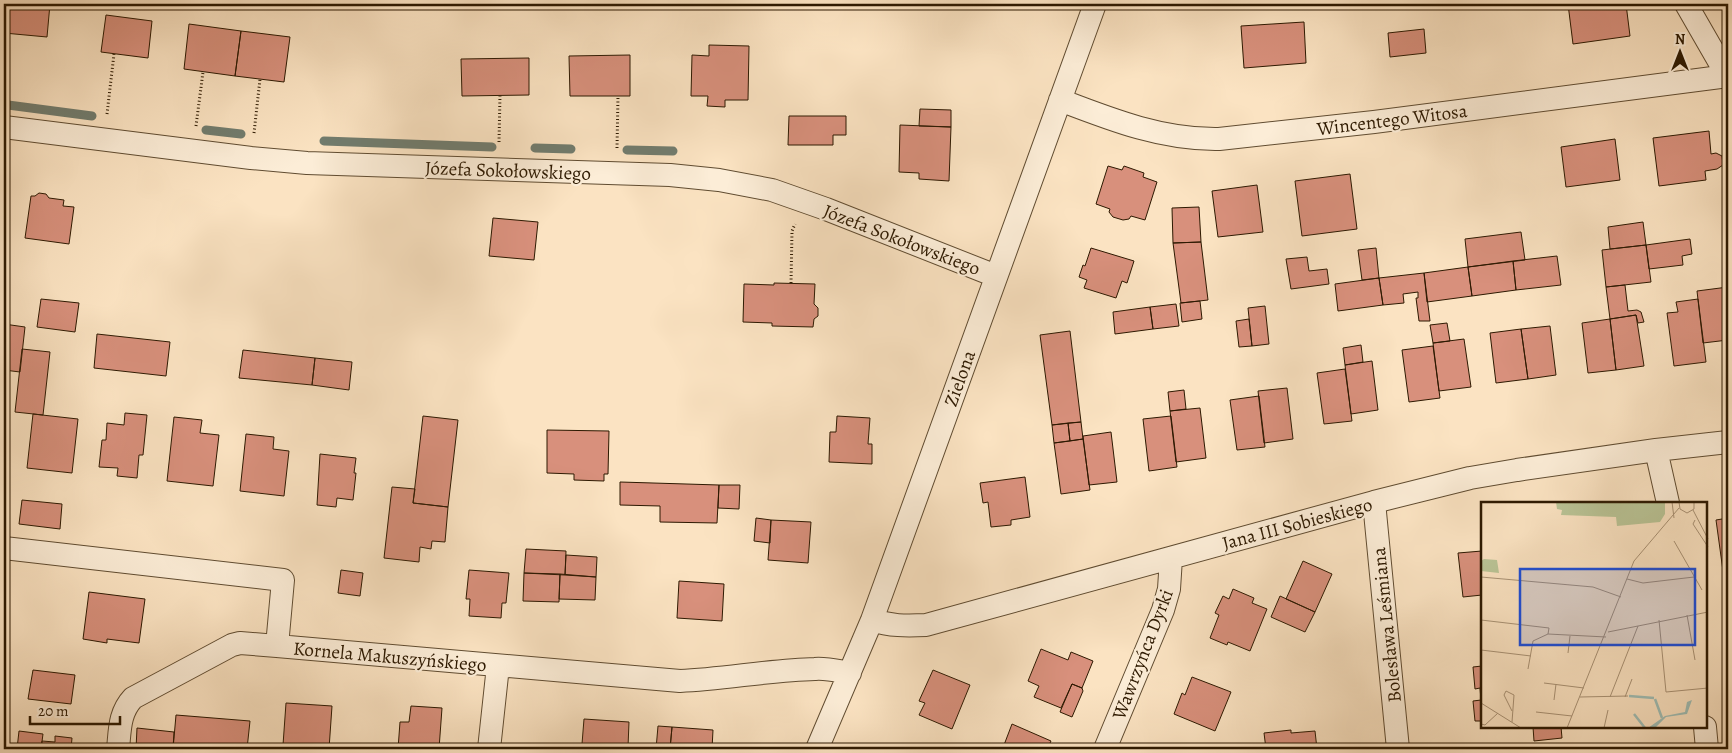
<svg xmlns="http://www.w3.org/2000/svg" width="1732" height="753" font-family="Alegreya,serif">
	<style>
		.lines { fill: none; stroke-linecap: round; stroke-linejoin: round }
		.stream { stroke: #717c6e; stroke-width: 9 }
		.building { fill: #d8907c; stroke: #2d1901 }
		.minor-casing { stroke: #604c31; stroke-width: 24 }
		.path { stroke: #2d1901; stroke-width: 3; stroke-dasharray: 1 2.5; stroke-linecap: butt }
		.minor { stroke: #fcedd7; stroke-width: 22 }
		.labels { text-anchor: middle; stroke-width: 4.5; stroke-linejoin: round; paint-order: stroke }
		.street-label { font-size: 19px; fill: #2d1901; stroke: #fcedd7 }
		.inset-river { fill: none; stroke: #9fbeb6; stroke-width: 2.5 }
		.inset-road { fill: none; stroke: #a99275; stroke-width: 1 }
		.view { fill: #1d4ed8; fill-opacity: 0.15; stroke: #1d4ed8; stroke-width: 2.5 }
		.inset-edge { fill: none; stroke: #2d1901; stroke-width: 2.5 }
	</style>
	<rect width="100%" height="100%" fill="#fbe3c2"/>
	<filter id="stains"><feTurbulence type="fractalNoise" baseFrequency=".004" numOctaves="4"/><feColorMatrix values="0 0 0 0 .2 0 0 0 0 .09 0 0 0 0 .02 0 0 0 .5 -.17"/></filter>
	<radialGradient id="worn" r=".72"><stop offset=".6" stop-color="#630" stop-opacity="0"/><stop offset="1" stop-color="#630" stop-opacity=".3"/></radialGradient>
	<g class="lines">
		<!-- stream -->
		<path class="stream" d="M8,105l84,11
			M206,130l35,4
			M324,141l168,6
			M535,148l36,1
			M627,150l46,1"/>
	</g>
	<!-- building -->
	<path class="building" d="M4,4h46l-3,33 -43,-4z
		M1568,4h58l4,32 -57,8z
		M106,15l46,6 -4,37 -47,-6z
		M1304,22l2,41 -62,5 -3,-42z
		M189,24l52,7 -6,45 -51,-7z
		M1424,29l2,24 -36,4 -2,-24z
		M241,31l49,6 -6,45 -49,-6z
		M709,45l40,1 -1,54h-23v7l-18,-1 1,-10h-17l1,-41 17,1z
		M630,55v41h-60l-1,-40z
		M529,58v37l-67,1 -1,-37z
		M920,109l31,1v17l-32,-1z
		M789,116h57v19h-13v10h-45z
		M900,125l51,2 -2,54 -30,-2v-6l-20,-1z
		M1709,131l2,23 5,-1 6,3 1,9 -6,4 -12,2 1,9 -47,6 -6,-48z
		M1615,139l5,41 -54,7 -5,-40z
		M1108,166l14,4 2,-4 20,7 -1,4 14,5 -12,38 -14,-4 -2,3 -6,1 -10,-3 -4,-5 1,-3 -14,-5z
		M1350,174l7,55 -55,7 -7,-55z
		M1257,185l6,47 -45,5 -6,-46z
		M39,193l7,1 3,4 15,2 -1,6 11,1 -5,37 -44,-6 6,-42h4z
		M1199,207l2,35 -28,1 -1,-35z
		M493,218l45,4 -4,38 -45,-4z
		M1643,222l3,23 -36,4 -2,-22z
		M1521,232l4,28 -57,7 -3,-28z
		M1690,239l2,15 -10,2 1,9 -34,4 -3,-24z
		M1201,242l7,58 -27,3 -8,-60z
		M1646,245l5,37 -45,5 -4,-37z
		M1091,248l43,13 -7,22 -5,-2 -6,17 -32,-10 3,-8 -8,-3 4,-12 2,1z
		M1376,248l3,30 -17,2 -4,-30z
		M1557,256l4,29 -45,5 -3,-29z
		M1307,257l2,14 18,-2 2,15 -38,5 -5,-30z
		M1513,261l3,29 -44,6 -4,-29z
		M1468,267l4,29 -45,6 -3,-29z
		M1424,273l6,48h-11l-3,-23h2v-6l-15,2 1,9 -21,2 -4,-27z
		M1379,278l4,27 -45,6 -3,-27z
		M774,283l41,1 -1,20 4,4v8l-4,3 -1,8 -41,-1v-3l-29,-1 1,-38 30,1z
		M1625,285l3,26 9,-1 4,2 3,10 -6,1 -2,-8 -26,4 -4,-32z
		M1728,287v53l-25,3 -6,-52z
		M41,299l38,4 -4,29 -38,-5z
		M1698,299l8,63 -32,4 -7,-53 11,-1 -2,-10z
		M1200,301l2,18 -20,3 -2,-19z
		M1176,304l3,22 -26,3 -3,-22z
		M1265,306l4,38 -17,2 -4,-38z
		M1150,307l3,22 -38,5 -2,-22z
		M1636,315l8,51 -28,4 -6,-51z
		M1249,319l3,27 -13,1 -3,-26z
		M1610,319l6,51 -28,3 -6,-50z
		M1447,323l3,18 -17,2 -3,-18z
		M4,324l21,3 -5,45 -16,-2z
		M1550,326l6,49 -28,4 -7,-50z
		M1521,329l7,50 -32,4 -6,-50z
		M1070,331l11,91 -29,3 -12,-90z
		M97,334l73,8 -4,34 -72,-8z
		M1464,339l7,48 -32,4 -6,-48z
		M1361,345l2,17 -18,3 -2,-17z
		M1433,346l7,52 -31,4 -7,-52z
		M22,349l28,3 -7,63 -28,-3z
		M243,350l72,8 -3,27 -73,-7z
		M315,358l37,4 -3,28 -37,-5z
		M1372,361l6,49 -27,4 -6,-49z
		M1345,369l7,52 -28,3 -7,-51z
		M1287,388l6,51 -29,4 -6,-52z
		M1184,390l2,19 -16,2 -2,-19z
		M1259,396l6,51 -28,3 -7,-50z
		M1200,408l6,50 -30,4 -6,-51z
		M125,413l22,2 -4,40h-4l-2,23 -20,-2 1,-8 -19,-1 3,-27h4l1,-17 17,2z
		M33,414l45,5 -6,54 -45,-5z
		M423,416l35,4 -10,87 -35,-4z
		M837,416l33,2 -2,26h4v20l-43,-2 1,-30h6z
		M1171,416l6,51 -28,4 -6,-52z
		M174,417l28,3 -2,13 19,2 -6,51 -46,-5z
		M1081,422l2,17 -13,2 -2,-18z
		M1068,423l2,18 -16,2 -2,-18z
		M547,430l62,1 -1,43h-4v7l-30,-1v-6l-27,-1z
		M1111,432l6,50 -28,3 -6,-49z
		M246,434l28,3 -1,12 16,2 -5,45 -44,-5z
		M1083,439l7,51 -29,4 -7,-51z
		M320,454l36,4 -2,15h2l-3,27 -16,-2 -1,9 -19,-2z
		M1025,477l5,40 -19,3v5l-20,2 -3,-25 -5,1 -3,-20z
		M620,482l99,3 -2,38 -57,-1v-16l-40,-1z
		M719,485h21l-1,24 -21,-1z
		M392,487l23,2 -2,14 35,4 -3,35 -13,-1 -1,8 -11,-2 -1,15 -35,-4z
		M22,500l40,4 -2,25 -41,-5z
		M756,518l15,2 -1,23 -16,-2z
		M1728,518v53h-5l-7,-51z
		M771,520l40,2 -3,41 -40,-3z
		M526,549l40,2 -1,24 -41,-2z
		M1482,551v44l-19,2 -5,-44z
		M566,555l31,2 -1,20 -31,-2z
		M1303,561l29,13 -17,38 -29,-13z
		M341,570l22,3 -3,23 -22,-3z
		M469,570l40,3 -3,30h-4l-1,15 -32,-2 1,-17h-4z
		M524,573l36,1 -1,28 -36,-1z
		M560,574l36,3 -1,23 -36,-1z
		M679,581l45,3 -2,37 -45,-3z
		M1233,589l21,9 -2,5 15,6 -17,42 -22,-9 -1,3 -17,-7 9,-23 -4,-2 8,-17 6,3z
		M89,592l56,7 -6,44 -32,-4v4l-24,-4z
		M1280,596l35,16 -10,20 -34,-15z
		M1041,649l27,11 3,-8 22,9 -11,27 -10,-4 -11,24 -27,-11 5,-11 -11,-5z
		M4,663l5,1 -4,28h-1z
		M1482,666v55h-7l-2,-20 8,-1 -1,-12 -5,1 -2,-22z
		M33,670l42,5 -4,29 -43,-5z
		M933,670l37,15 -18,44 -33,-14 6,-12 -6,-2z
		M1192,677l39,15 -16,39 -41,-17 8,-21 3,2z
		M1072,684l10,4 1,3 -11,26 -12,-5z
		M286,703l46,3 -3,43h-26v-3l-20,-1z
		M411,706l31,2 -3,41h-41l2,-27h9z
		M176,715l74,6 -3,28h-74z
		M584,719l45,3 -1,25 -46,-3z
		M1012,724l39,17 -4,8h-40l1,-2 -4,-2z
		M658,726l14,1 -2,22h-14z
		M672,727l41,3 -1,19h-42z
		M1533,727h28l1,11 -28,3z
		M137,728l37,4 -1,17h-37z
		M1291,730v3l24,-2 2,18h-51l-2,-16z
		M19,731l24,3 -2,15h-24z
		M55,736l17,2 -1,11h-30l1,-8 13,1z"/>
	<g class="lines">
		<!-- minor casing -->
		<g class="minor-casing">
			<path id="minor" d="M1686,4l42,73
				M1060,100c52,20 103,40 159,39l155,-17 354,-46
				M4,127l247,31 56,5 363,12 49,5 53,10 54,19 170,67
				M1656,450l12,53
				M1374,502l24,247
				M4,548l279,32 -6,66 403,35c45,-2 90,-11 135,-12 11,-1 23,2 35,4
				M872,620c18,6 34,6 54,5l448,-123 96,-24 47,-8 139,-20 72,-8
				M1705,727l2,22
				M118,749c2,-19 1,-36 15,-51l99,-53 8,-2 37,3
				M489,749l9,-83
				M817,749l55,-129 223,-616
				M1105,749l58,-139 6,-21 2,-31"/>
		</g>
		<!-- path -->
		<path class="path" d="M4,62l1,-8
			M107,114l7,-60
			M196,126l7,-54
			M254,133l6,-54
			M499,142l1,-47
			M617,148l1,-52
			M791,283l1,-52 3,-7"/>
		<!-- minor -->
		<use href="#minor" class="minor"/>
	</g>
	<g class="labels">
		<!-- street labels -->
		<g class="street-label">
			<text transform="translate(1392 119) rotate(-7)" y="7">Wincentego Witosa</text>
			<text transform="translate(508 170) rotate(2)" y="7">Józefa Sokołowskiego</text>
			<text transform="translate(902 239) rotate(21)" y="7">Józefa Sokołowskiego</text>
			<text transform="translate(959 378) rotate(-70)" y="7">Zielona</text>
			<text transform="translate(1297 523) rotate(-15)" y="7">Jana III Sobieskiego</text>
			<text transform="translate(1386 625) rotate(-96)" y="7">Bolesława Leśmiana</text>
			<text transform="translate(1142 654) rotate(-69)" y="7">Wawrzyńca Dyrki</text>
			<text transform="translate(390 656) rotate(5)" y="7">Kornela Makuszyńskiego</text>
		</g>
	</g>
	<!-- overview -->
	<g transform="translate(1481 502)">
		<rect width="226" height="226" fill="#fbe3c2"/>
		<path d="M75,0h109v12l-5,8 -43,4 -1,-9 -55,-2 1,-5 -5,-1zM3,57l13,1 2,13 -18,-2v-10z" fill="#bac597"/>
		<path d="M211,198l-5,14 -21,3 -11,11h-7l17,-12 20,-4 2,-10z" fill="#9fbeb6"/>
		<path class="inset-river" d="M148,194l25,2M174,197l7,19M153,212l11,14"/>
		<path class="inset-road" d="M191,0l2,16M198,0l1,7 7,4 7,-4v-7M212,8l15,29M214,18l-2,4 15,23M193,39l28,49M0,75l112,10 28,10M146,77l16,4 51,-6M206,113l8,45M0,118l68,8 -1,6 58,3M178,118l7,72 42,-4M127,130l100,-20M0,148l50,6M87,151l2,-17M47,167l5,-28 15,-7M63,181l40,5M99,195l48,-1M129,195l28,-71M144,195l7,-18M73,198l2,-16M0,201l40,25M55,210l36,4M31,220l2,-27 -8,-4 -2,4 8,16M0,222l4,1 13,-12M86,226l67,-167 45,-53M123,226l4,-18"/>
		<path class="view" d="M39,67h175v76h-175z"/>
		<rect width="226" height="226" class="inset-edge"/>
	</g>
	<!-- margin -->
	<rect width="1732" height="753" fill="none" stroke="#fbe3c2" stroke-width="20"/>
	<rect x="5" y="5" width="1722" height="743" fill="none" stroke="#2d1901" stroke-width="2.5"/>
	<rect x="10" y="10" width="1712" height="733" fill="none" stroke="#2d1901"/>
	<!-- north arrow -->
	<g transform="translate(1680 52)" stroke="#fcedd7" stroke-width="4" paint-order="stroke">
	<path d="M0-4L9 19L0 12L-9 19Z" fill="#2d1901"/>
	<text y="-8" font-size="14" font-weight="bold" text-anchor="middle" fill="#2d1901">N</text>
	</g>
	<!-- scale -->
	<path d="M30 716v8h90v-8" fill="none" stroke="#2d1901" stroke-width="2.5"/>
	<text x="38" y="716" font-size="15" fill="#2d1901" stroke="#fcedd7" stroke-width="4" paint-order="stroke">20 m</text>
	<rect width="100%" height="100%" filter="url(#stains)"/>
	<rect width="100%" height="100%" fill="url(#worn)"/>
</svg>
